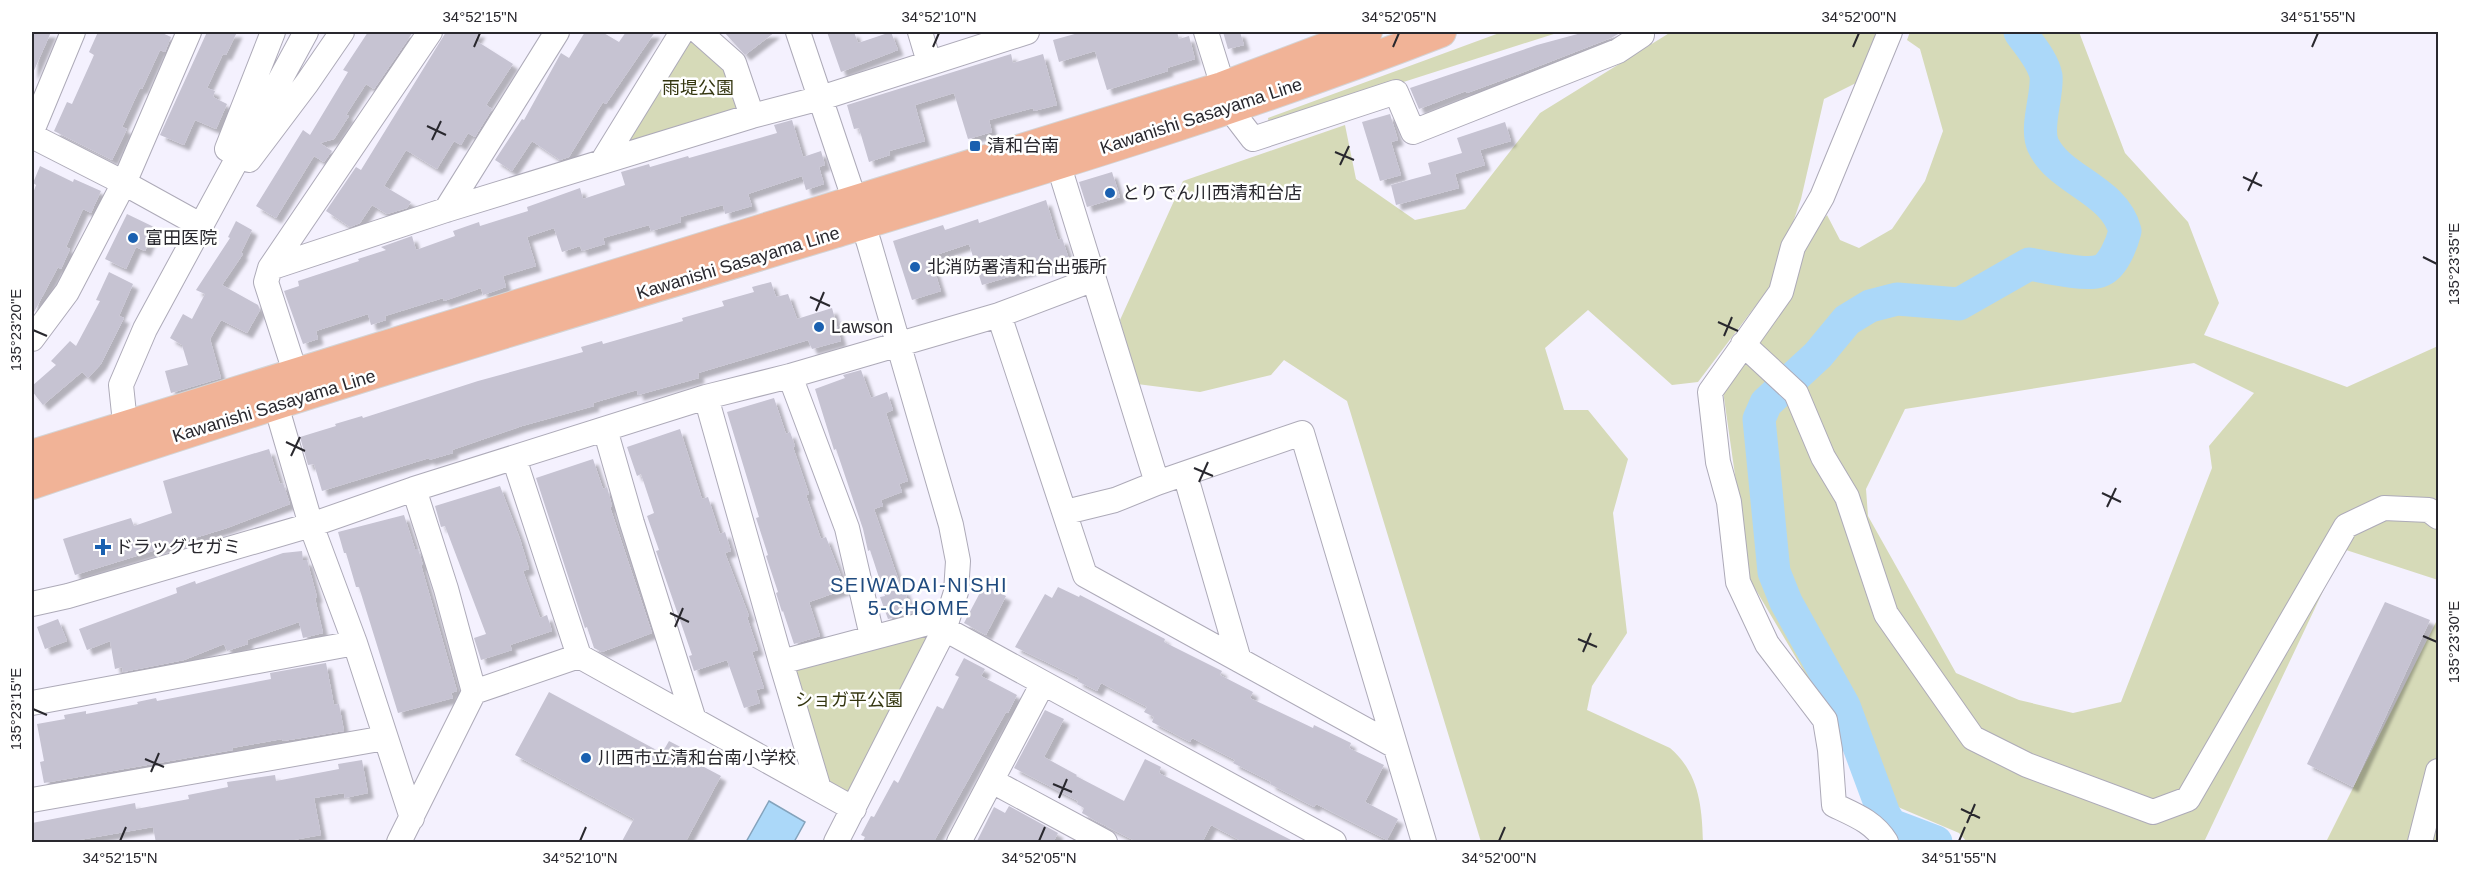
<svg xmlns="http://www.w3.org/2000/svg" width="2470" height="874" font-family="Arial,'Noto Sans JP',sans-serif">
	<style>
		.green { fill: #d6dab8; fill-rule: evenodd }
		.water { fill: #abd8f9; stroke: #84a3bc; stroke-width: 1.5 }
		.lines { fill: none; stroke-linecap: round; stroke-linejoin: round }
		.river { stroke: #abd8f9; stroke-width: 33 }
		.building { fill: #c6c3d2; filter: url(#shadow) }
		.minor-casing { stroke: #adaab8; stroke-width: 26 }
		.major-casing { stroke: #d4d4d5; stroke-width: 32 }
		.minor { stroke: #fff; stroke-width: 24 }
		.major { stroke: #f1b397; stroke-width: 30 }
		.ticks { fill: none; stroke: #29282e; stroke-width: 2 }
		.poi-dot { fill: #1a60b0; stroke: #fff; stroke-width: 2 }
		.labels { text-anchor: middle; stroke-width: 5; stroke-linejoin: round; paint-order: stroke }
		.park-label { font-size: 18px; fill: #353711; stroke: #fff }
		.street-label { font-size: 18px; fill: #29282e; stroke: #fff }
		.poi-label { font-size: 18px; fill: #29282e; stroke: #fff; text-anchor: start }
		.neighbourhood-label { font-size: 20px; letter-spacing: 1.5px; fill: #204b7f; stroke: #fff }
		.neatline { fill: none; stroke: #29282e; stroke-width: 2 }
		.ticks-label { font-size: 15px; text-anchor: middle; fill: #29282e }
	</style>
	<defs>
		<filter id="shadow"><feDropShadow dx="5.5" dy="5.5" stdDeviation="1.5" flood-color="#0004"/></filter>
	</defs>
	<rect width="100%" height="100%" fill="#f4f1fe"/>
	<!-- green -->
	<path class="green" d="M682,32l20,1 50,83 -150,46z
		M1502,32h58l-291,93 -1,-7z
		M1671,32h209l-20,49 -36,18 -23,100 -29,85 -74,98 -26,3 -84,-75 -43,38 19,62h24l40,49 -15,54 14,120 -35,53 -5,24 83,38c29,25 32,58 33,94h-222l-134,-441 -63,-41 -13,15 -71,17 -63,-8 -17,-64 63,-139 162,-56 11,54 59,41 50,-11 75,-96z
		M1910,32h169l46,121 63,69 31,81 -15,32 143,52 91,-41v234l-95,-31 -139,293h-237l-8,-9 -94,-40 -47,-98 -68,-115 -27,-189 85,-153 19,-23 13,25 19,8 33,-19 33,-48 18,-50 -23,-82 -13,-9zM2194,363l60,30 -45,53 3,22 -91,234 -48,11 -54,-13 -63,-27 -88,-157 -2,-27 39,-80z
		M2438,618v224h-112z
		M944,630l-90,179 -35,-20 -38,-127z"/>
	<!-- water -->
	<path class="water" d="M769,801l36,21 -11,20h-48z"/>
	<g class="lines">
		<!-- river -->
		<path class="river" d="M1936,842l-45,-17 -7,-11 -40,-108 -58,-104 -12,-30 -15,-153 7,-16 52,-48 29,-35 23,-14 27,-7 62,5 70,-40c17,3 56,12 71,7 13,-4 22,-28 25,-40 -11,-42 -65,-50 -82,-86 -8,-18 5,-50 3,-69 -3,-16 -18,-32 -26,-44"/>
	</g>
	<!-- building -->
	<path class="building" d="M32,32h19l-19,43z
		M98,32h62l11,5 -6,15 -5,-2 -18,39 -2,-1 -18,39 5,2 -15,31 -58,-29 13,-29 5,2 18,-40 4,-9 -5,-3z
		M207,32h30l-11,23 -3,-1 -16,34 8,3 -2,6 14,7 -11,25 -21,-9 -11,25 -24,-10z
		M368,32h45l-39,57 -8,-5 -20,31 3,1 -15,23 -14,4 12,8 -8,11 -10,-6 -38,62 -20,-12 47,-76 7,5 38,-63 -5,-2z
		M446,32h34l-5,8 38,24 -27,41 6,4 -17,28 -7,-4 -7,12 -7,-4 -17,28 -31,-19 -22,36 27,16 -4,6 -20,6 -15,-9 -12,18 -10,4 -24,-16 30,-44 5,3z
		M585,32h17l17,10 7,-10h29l-49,72 -3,-2 -34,55 -9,3 -28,-19 -20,30 -17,-11 27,-41 2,1 37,-67 8,5z
		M724,32h51l-30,23z
		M827,32h27l4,11 33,-11 7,18 -57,22z
		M1082,32h95l2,7 10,-3 6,23 -28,9 1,3 -61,19 -12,-39 -36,11 -6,-22z
		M1223,32h17l4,13 -16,4z
		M1585,32h37l-11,6 -95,37 -49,18 -1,-2 -47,18 -9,-21 127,-43z
		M1011,54l2,9 30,-9 14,51 -23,6 -1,-3 -44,12 3,12 -24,7 -14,-46 -39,12 10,36 -36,10 1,4 -21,7 -10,-34 -5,1 -7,-24z
		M1390,114l8,26 -7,2 10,33 -21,6 -18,-59z
		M792,120l11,37 18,-6 4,14 -6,2 5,17 -18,6 -4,-14 -54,18 4,12 -27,8 -2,-9 -43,12 1,5 -30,9 -2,-6 -46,13 2,6 -23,7 -2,-5 -18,6 -8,-24 -27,9 9,29 -33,10 3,11 -23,8 -2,-7 -37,13 -1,-3 -58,18 1,4 -15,5 -3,-11 -52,17 2,8 -15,5 -19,-53 15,-5 -1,-5 61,-20 -1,-2 28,-9 -5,-3 31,-11 4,14 39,-14 -2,-5 26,-9 1,4 48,-15 -1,-4 53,-19 3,11 42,-14 -4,-13 28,-8 1,3 38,-11 1,2 88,-25 -3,-8z
		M1505,122l6,19 -31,9 5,15 -30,9 4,14 -63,17 -5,-20 40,-11 -3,-11 34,-10 -5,-15z
		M40,166l33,16 1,-3 27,12 -10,22 -8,-4 -17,38 4,2 -9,20 -3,-2 -26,49v-120l4,-11 -3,-2z
		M1112,172l8,25 -33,10 -8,-25z
		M1046,200l12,40 4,-2 8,24 -25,8 -1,-4 -62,19 -13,-41 -39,13 11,34 -29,9 -19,-59 50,-16 2,5 33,-11 1,4z
		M127,214l29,14 -11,23 -9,-4 -10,22 -21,-10z
		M236,221l16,9 -11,23 2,1 -21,31 36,20 2,5 -13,23 -26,-13 -11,19 11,39 -50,15 -6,-22 23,-6 -6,-20 -12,-7 13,-24 9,5 13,-25 -9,-4 34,-52 -2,-1z
		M109,272l24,12 -14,32 5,2 -23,46 -13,14 -6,-6 -39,33 -11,-14v-5l24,-21 -5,-4 19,-20 6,5 24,-45 -4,-1z
		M771,282l5,15 12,-3 9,25 35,-11 9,33 -29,8 -4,-9 -110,33 1,5 -25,7 -36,10 -1,-5 -44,13 1,3 -72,20 -70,24 1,3 -24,7v-2l-107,33 -8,-27 -6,1 -8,-28 36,-11 -1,-2 27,-8 1,2 115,-37 105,-29 -2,-5 21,-6 1,3 80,-23 -1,-3 42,-12 -2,-5 32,-9 -2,-5z
		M861,370l10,28 16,-6 6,18 -7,3 22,68 -9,3 3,8 -21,8 2,6 -9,3 28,81 2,-1 8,24 -24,6 -8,-22 5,-1 -15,-46 -2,1 -5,-22 -27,-80 -2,1 -19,-61 30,-11 -2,-3z
		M774,398l12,36 4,-2 5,14 -2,1 16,47 -3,1 15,44 5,-2 20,52 -37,13 11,34 -26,8 -11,-33 -1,1 -6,-19 2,-1 -12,-36 2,-1 -12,-37 3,-1 -32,-105z
		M680,429l22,70 6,-2 12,37 5,-2 6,19 -6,2 24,63 -2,1 11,33 -6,2 12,36 -8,2 4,13 -16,5 -17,-48 -33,11 -5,-15 3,-1 -36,-104 3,-1 -12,-34 7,-3 -13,-39 -4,2 -10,-29z
		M269,449l11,35 3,-1 7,21 -63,24 -152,47 -12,-36 68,-21 3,8 38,-13 -9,-32z
		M593,459l10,30 4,-2 5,19 -2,1 42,126 -50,19 -8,-4 -7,-21 -2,1 -49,-150z
		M500,486l20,53 9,30 -6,2 17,47 7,-3 5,16 -42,14 2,5 -31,10 -7,-22 12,-4 -41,-108 -4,1 -6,-21z
		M404,515l11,34h3l5,16h-2l36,126 -6,2 2,5 -55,15 -39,-126h-3l-10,-34h-2l-6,-21z
		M302,551l1,9h4l10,37 -2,1 8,35 -20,5 -4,-16 -52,18 1,4 -21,7 -3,-7 -40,16 -61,12 -1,-5 -7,2 -5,-28 -23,9 -8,-21 98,-36 -1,-5 19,-7 1,3 87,-31z
		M984,585l22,11 -20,39 -22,-12z
		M1058,587l21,10 1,-2 85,44 -1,3 58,29 -2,4 33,17 -3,6 63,30 1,-3 37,18 -2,5 35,17 -19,37 33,17 -11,21 -71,-36 -2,3 -44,-23 1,-2 -38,-19 2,-3 -43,-22 -2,4 -38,-20 2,-5 -10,-5 3,-5 -46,-24 -4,8 -20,-10 2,-3 -64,-31 30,-53 7,4z
		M2385,602l45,18 -77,167 -46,-23z
		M58,619l9,22 -22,8 -8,-22z
		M964,658l21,11 -4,7 36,19 -9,18 -2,-1 -73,131h-71l3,-6 -4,-2 10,-19 3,1 20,-37 4,3 39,-77 6,3 16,-32 -4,-2z
		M326,663l8,42 5,-1 5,27 -61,10 -1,-2 -50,9 1,2 -189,33 -4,-21 4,-1 -7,-37 28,-5 -1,-4 22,-4v3l52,-10 -1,-2 19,-4 1,3 114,-22 -1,-6z
		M549,692l113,61 7,-12 23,12 -3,6 32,17 -36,67h-64l13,-24 -119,-64z
		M1045,710l19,9 -20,38 33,18 -1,1 48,25 21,-42 16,8 -2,6 138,70h-52l-34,-18 -9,18h-63l-43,-22 -14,-8 2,-5 -7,-4 1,-3 -64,-33z
		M362,760l6,33 -23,5 -1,-5 -30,5 7,37 -44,8h-121l-3,-16 -91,16h-30v-20l103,-20 1,6 53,-10 -1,-4 40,-8 -1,-5 48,-7 1,6 63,-12 -1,-5z
		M1009,806l49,27 -5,10h-77l18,-36 11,6z"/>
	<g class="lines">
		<!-- minor casing -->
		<g class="minor-casing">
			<path id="minor" d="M699,32l35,31 18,53
				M798,32l71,211 82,282 7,36 -2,31 -12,38 -108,212
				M920,32l9,30
				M1206,32l24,77 23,30 143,-47 17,40 205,-81 24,-16
				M32,131l41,-99
				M32,136l92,47 76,42
				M227,149l46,-117
				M249,160l58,-77 35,-51
				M602,162l80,-130
				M1058,163l99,320 145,-50 122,409
				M446,210l111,-178
				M270,268l176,-58 306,-94 69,-18 206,-66
				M999,315l86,260 310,171
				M32,339l35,-47 57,-109 65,-151
				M1743,344l53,49 27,64 24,40 39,117 87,124 54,27 126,47 35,-13 158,-273 38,-18 45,2 9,7
				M295,372l-29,-90 4,-14 160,-236
				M790,376l57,152 25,108
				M706,397l75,265
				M276,405l35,120 44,118 57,175
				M605,429l27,94 62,197
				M127,442l-6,-57 24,-56 161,-297
				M514,458l65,198
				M1185,474l54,186
				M414,489l32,100 28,103
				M1066,512l49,-12 42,-17
				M32,604l36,-8 243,-71 103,-36 292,-92 84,-21 209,-61 95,-36
				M32,703l323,-60
				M992,781l113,61
				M819,789l-38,-127 151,-40 402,220
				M32,800l353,-62
				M399,842l75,-150 105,-36 275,153
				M959,842l84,-159
				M1886,842c-12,-20 -31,-27 -52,-37l-4,-55 -5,-30 -58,-76 -29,-62 -9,-80 -11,-40 -8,-70 71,-100 12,-45 29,-50 68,-165
				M2420,842l18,-71"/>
		</g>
		<!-- major casing -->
		<g class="major-casing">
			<path id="major" d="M32,455l1190,-368 145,-55
				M32,484c265,-89 534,-170 802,-251 204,-62 409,-124 607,-201"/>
		</g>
		<!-- minor -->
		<use href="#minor" class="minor"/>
		<!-- major -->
		<use href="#major" class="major"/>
	</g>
	<!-- ticks -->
	<path class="ticks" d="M474,47l6,-14M933,47l6,-14M1393,47l6,-14M1853,47l6,-14M2312,47l6,-14M427,126l19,9M432,140l9,-19M1335,152l19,8M1340,165l9,-19M2243,177l19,9M2248,191l9,-19M2423,257l14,7M810,297l20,9M816,311l8,-19M1718,322l20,9M33,330l14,6M1724,336l8,-19M286,442l19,9M291,456l9,-19M1194,468l19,8M1199,482l9,-20M2102,493l19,9M2107,507l9,-19M670,613l19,9M675,627l8,-19M2423,636l14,6M1578,639l19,8M1583,652l8,-19M33,709l14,6M145,759l19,8M151,772l8,-19M1053,784l19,8M1059,798l8,-19M1961,809l19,9M1967,823l8,-19M120,841l6,-14M580,841l6,-14M1039,841l6,-14M1499,841l6,-14M1959,841l6,-14"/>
	<!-- markers -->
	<g class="poi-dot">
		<rect x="969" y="140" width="12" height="12" rx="3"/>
		<circle cx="1110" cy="193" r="6"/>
		<circle cx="133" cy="238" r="6"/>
		<circle cx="915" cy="267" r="6"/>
		<circle cx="819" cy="327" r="6"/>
		<path d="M100 538h6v6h6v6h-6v6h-6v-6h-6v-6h6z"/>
		<circle cx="586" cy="758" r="6"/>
	</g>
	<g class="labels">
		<!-- park labels -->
		<g class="park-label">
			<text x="698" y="94">雨堤公園</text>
			<text x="849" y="706">ショガ平公園</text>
		</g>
		<!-- street labels -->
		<g class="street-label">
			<text transform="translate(1201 116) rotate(-18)" y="6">Kawanishi Sasayama Line</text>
			<text transform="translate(738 263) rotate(-17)" y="6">Kawanishi Sasayama Line</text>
			<text transform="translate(274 406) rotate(-17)" y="6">Kawanishi Sasayama Line</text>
		</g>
		<!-- poi labels -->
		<g class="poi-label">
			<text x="987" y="152">清和台南</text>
			<text x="1122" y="199">とりでん川西清和台店</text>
			<text x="145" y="244">富田医院</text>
			<text x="927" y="273">北消防署清和台出張所</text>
			<text x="831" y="333">Lawson</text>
			<text x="115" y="553">ドラッグセガミ</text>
			<text x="598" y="764">川西市立清和台南小学校</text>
		</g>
		<!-- neighbourhood labels -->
		<g class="neighbourhood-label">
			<text x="919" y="592">SEIWADAI-NISHI<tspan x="919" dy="23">5-CHOME</tspan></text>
		</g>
	</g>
	<!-- border -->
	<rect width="2470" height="874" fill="none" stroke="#ffffff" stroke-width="66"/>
	<rect x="33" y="33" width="2404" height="808" class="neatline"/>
	<g class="ticks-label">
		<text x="480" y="22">34°52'15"N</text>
		<text x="939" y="22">34°52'10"N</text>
		<text x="1399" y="22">34°52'05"N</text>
		<text x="1859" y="22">34°52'00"N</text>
		<text x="2318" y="22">34°51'55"N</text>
		<text transform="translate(2454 264) rotate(-90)" y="5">135°23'35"E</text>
		<text transform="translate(16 330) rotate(-90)" y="5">135°23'20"E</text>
		<text transform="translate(2454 642) rotate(-90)" y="5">135°23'30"E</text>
		<text transform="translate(16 709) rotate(-90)" y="5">135°23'15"E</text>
		<text x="120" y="863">34°52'15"N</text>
		<text x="580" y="863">34°52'10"N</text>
		<text x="1039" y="863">34°52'05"N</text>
		<text x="1499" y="863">34°52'00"N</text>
		<text x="1959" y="863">34°51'55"N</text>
	</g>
</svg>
